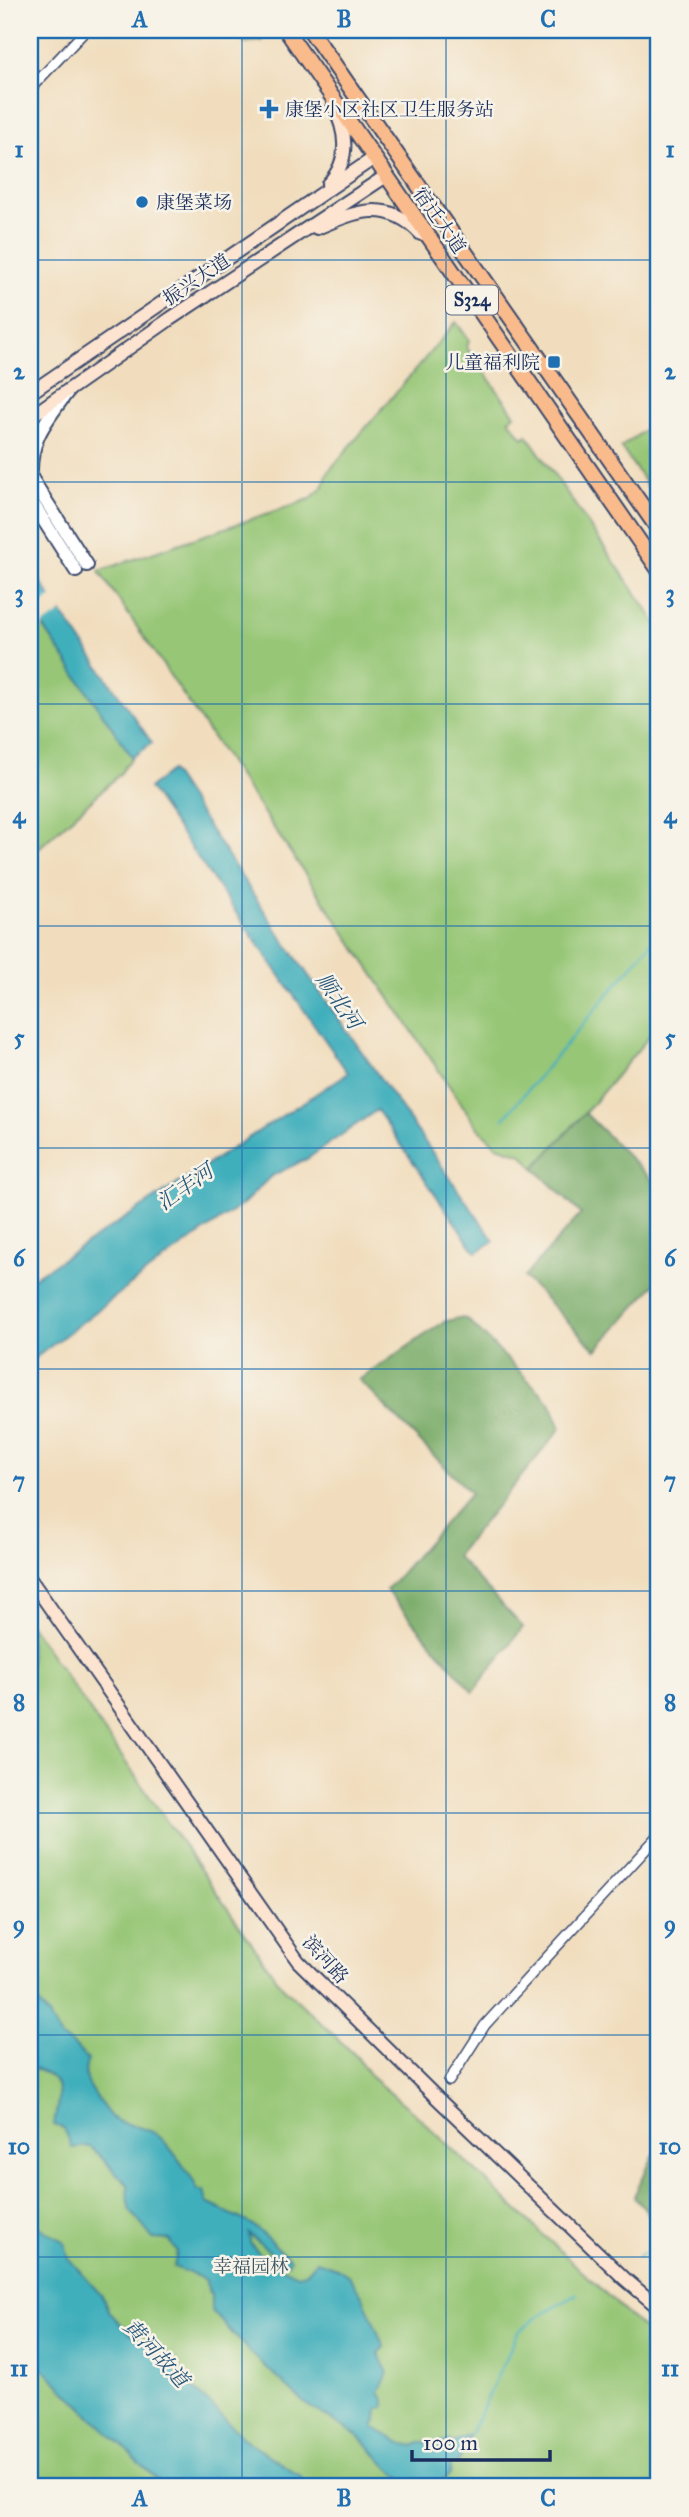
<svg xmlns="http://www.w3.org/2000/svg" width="689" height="2517" font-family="'IM FELL Great Primer','Noto Serif SC',serif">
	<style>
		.green { fill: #96c676; stroke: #587a6a; stroke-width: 2 }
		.forest { fill: #78ab67; stroke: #4a6d62; stroke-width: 2 }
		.water { fill: #40afbc; stroke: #2e6f8d; stroke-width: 2 }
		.pier { fill: #f1ddbd }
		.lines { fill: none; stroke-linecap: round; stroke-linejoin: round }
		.stream { stroke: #40afbc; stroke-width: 2.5 }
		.minor-casing { stroke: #3b496c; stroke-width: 12 }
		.tertiary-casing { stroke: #3b496c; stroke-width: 16 }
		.secondary-casing { stroke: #3b496c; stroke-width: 16 }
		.primary-casing { stroke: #3b496c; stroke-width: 18 }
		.minor { stroke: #fff; stroke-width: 9 }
		.tertiary { stroke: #fff; stroke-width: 12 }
		.secondary { stroke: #fde4d1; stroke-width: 12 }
		.primary { stroke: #fabb8c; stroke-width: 14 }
		.grid { fill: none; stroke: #1f6fb2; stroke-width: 2; stroke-opacity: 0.55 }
		.poi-dot { fill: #1f6fb2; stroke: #f7f3e8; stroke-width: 2.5 }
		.labels { text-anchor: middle; stroke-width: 5; stroke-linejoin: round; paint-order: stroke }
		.shield { fill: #f7f3e8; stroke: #5d6a87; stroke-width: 2 }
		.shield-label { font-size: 18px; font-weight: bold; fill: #1b2f5e }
		.poi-label { font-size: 19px; fill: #1b2f5e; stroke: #f7f3e8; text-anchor: start }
		.street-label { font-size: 19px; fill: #1b2f5e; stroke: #f7f3e8 }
		.park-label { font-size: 19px; fill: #3a5564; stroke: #f7f3e8 }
		.water-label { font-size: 21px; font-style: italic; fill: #26557a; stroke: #f7f3e8 }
		.neatline { fill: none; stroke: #1f6fb2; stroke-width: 2.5 }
		.grid-label { font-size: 23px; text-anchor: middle; font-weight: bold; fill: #1f6fb2 }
	</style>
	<rect width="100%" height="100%" fill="#f7f3e8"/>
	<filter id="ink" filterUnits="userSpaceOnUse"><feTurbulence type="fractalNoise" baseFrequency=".0143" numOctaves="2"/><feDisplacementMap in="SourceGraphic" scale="14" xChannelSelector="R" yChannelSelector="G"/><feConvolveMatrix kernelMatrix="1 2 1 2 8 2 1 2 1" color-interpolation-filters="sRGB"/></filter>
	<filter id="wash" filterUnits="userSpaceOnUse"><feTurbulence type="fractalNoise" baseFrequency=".00686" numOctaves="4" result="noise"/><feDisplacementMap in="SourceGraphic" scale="28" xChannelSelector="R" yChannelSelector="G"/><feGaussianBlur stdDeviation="1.57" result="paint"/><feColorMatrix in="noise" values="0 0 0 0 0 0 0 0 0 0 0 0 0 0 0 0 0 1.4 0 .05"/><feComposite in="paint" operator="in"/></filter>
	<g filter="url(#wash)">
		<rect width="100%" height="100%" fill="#f1ddbd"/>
		<!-- green -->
		<path class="green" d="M236,30h18l8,11 -17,2z
			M456,322l13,18 -2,8 48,67 -6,5 14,18 4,-3 132,192v398l-74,88 -51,55 -12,-14 -25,-8 -19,-18 -379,-557 211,-72 13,-12 5,-15z
			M659,420v83l-38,-56z
			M30,607l102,150 -12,17 -90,82z
			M30,1625l251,360 76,72 14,20 40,33 248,234v143h-629z"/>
		<!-- forest -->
		<path class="forest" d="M585,1113l74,74v93l-63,70 -72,-73 57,-63 -47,-46z
			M458,1318l9,1 83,83 11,26 -105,128 67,71 -50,65 -87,-102 85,-97 -112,-113 85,-58z
			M659,2149v78l-25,-31 19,-40z"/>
		<!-- water -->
		<path class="water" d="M30,567l122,176 -20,14 -102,-150z
			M171,771l112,168 211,302 -17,11 -5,-5 -95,-137 -70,49 -36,17 -28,28 -84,59 -129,99v-82l318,-207 -199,-285z
			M30,1994l19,22 12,22 12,6 15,16c-2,6 -4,10 -3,16 2,7 24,42 30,44 13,6 28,6 41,14 12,9 36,42 42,56h6l3,13 45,21 38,35 -2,4 -10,-4 -29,-25 1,8 14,17 33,16 9,-2 11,-12 20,7 12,8 14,21 21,50 -6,6 10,20 -9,20 5,7v7l-6,1 -1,10 -4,9 28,16 13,3 8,-4 33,-1 15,-6 -12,28 -7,2 -1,9 -6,5v8h-31l-24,-19 -28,-30 -58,-36 -57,-54 -35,-38v-16l-7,-15 -30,-12 3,-15 -7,-12 -17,-1 -24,-30 -1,-24c-6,-6 -34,-36 -38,-38 -6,-2 -11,0 -18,1l-8,-20 -10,-3c5,-32 13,-48 -24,-57v-39l2,-11z
			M30,2219l9,8 25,15 5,17 33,37 7,16 19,19 43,35 77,76 52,34 5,11h-141c-44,-45 -91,-87 -134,-132z"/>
		<!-- pier -->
		<path class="pier" d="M54,596l10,15 -20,13 -3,5 -11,-16v-4h6z"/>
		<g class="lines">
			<!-- stream -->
			<path class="stream" d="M504,1118l155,-184
				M638,2257l6,-4
				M470,2435l48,-103 15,-12 44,-26"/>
		</g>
	</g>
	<g filter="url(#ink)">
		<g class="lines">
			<!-- minor casing -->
			<g class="minor-casing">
				<path id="minor" d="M30,89l56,-59
					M449,2081l36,-56 174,-190"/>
			</g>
			<!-- tertiary casing -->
			<g class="tertiary-casing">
				<path id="tertiary" d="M30,476l57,89
					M31,478c-2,-39 15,-57 37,-87
					M30,499l46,72"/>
			</g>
			<!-- secondary casing -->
			<g class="secondary-casing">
				<path id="secondary" d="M328,184c23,-24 19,-52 5,-79
					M317,228c39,-17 71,-30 104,6
					M30,393l344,-235
					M30,417l140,-98 216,-143
					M30,1579l268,382 139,137 188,181 34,29"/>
			</g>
			<!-- primary casing -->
			<g class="primary-casing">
				<path id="primary" d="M286,30l373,540
					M310,30l349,500"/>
			</g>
			<!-- minor -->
			<use href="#minor" class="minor"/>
			<!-- tertiary -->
			<use href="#tertiary" class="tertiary"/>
			<!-- secondary -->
			<use href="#secondary" class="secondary"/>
			<!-- primary -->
			<use href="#primary" class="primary"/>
		</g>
	</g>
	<!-- grid -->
	<path class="grid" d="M242,30v2457M446,30v2457M30,260h629M30,482h629M30,704h629M30,926h629M30,1148h629M30,1369h629M30,1591h629M30,1813h629M30,2035h629M30,2257h629"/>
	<!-- markers -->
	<g class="poi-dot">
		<path d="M265.5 98.5h7v7h7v7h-7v7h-7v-7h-7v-7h7z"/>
		<circle cx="142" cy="202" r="7"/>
		<rect x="547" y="355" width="14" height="14" rx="3.5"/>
	</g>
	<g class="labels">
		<!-- shield labels -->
		<rect class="shield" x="446" y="285.5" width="52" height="29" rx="5"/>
		<g class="shield-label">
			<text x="472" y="306">S324</text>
		</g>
		<!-- poi labels -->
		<g class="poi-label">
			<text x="285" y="116">康堡小区社区卫生服务站</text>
			<text x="156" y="209">康堡菜场</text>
			<text x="540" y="369" text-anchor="end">儿童福利院</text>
		</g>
		<!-- street labels -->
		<g class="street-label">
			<text transform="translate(440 220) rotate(55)" y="7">宿迁大道</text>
			<text transform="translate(196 279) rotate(-34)" y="7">振兴大道</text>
			<text transform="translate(326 1959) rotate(48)" y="7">滨河路</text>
		</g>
		<!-- park labels -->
		<g class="park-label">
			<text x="251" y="2273">幸福园林</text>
		</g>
		<!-- water labels -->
		<g class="water-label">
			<text transform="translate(339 1001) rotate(55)" y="7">顺北河</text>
			<text transform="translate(185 1187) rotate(-35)" y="7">汇丰河</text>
			<text transform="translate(156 2353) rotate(47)" y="7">黄河故道</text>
		</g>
	</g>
	<!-- margin -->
	<rect width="689" height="2517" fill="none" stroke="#f7f3e8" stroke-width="77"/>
	<!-- scale -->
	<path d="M412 2450v10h138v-10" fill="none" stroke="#1b2f5e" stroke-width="3.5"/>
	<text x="423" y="2450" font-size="21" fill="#1b2f5e" stroke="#f7f3e8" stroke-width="5" paint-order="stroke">100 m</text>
	<rect x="38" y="38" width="612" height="2440" class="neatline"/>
	<g class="grid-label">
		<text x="140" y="27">A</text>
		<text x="344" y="27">B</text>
		<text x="548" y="27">C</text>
		<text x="19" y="157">1</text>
		<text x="670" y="157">1</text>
		<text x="19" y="379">2</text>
		<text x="670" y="379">2</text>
		<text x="19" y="601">3</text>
		<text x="670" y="601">3</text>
		<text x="19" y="823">4</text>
		<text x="670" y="823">4</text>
		<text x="19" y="1045">5</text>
		<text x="670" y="1045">5</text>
		<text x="19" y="1266">6</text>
		<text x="670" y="1266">6</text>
		<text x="19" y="1488">7</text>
		<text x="670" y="1488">7</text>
		<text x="19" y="1710">8</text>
		<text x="670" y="1710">8</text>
		<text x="19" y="1932">9</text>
		<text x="670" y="1932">9</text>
		<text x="19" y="2154">10</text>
		<text x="670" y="2154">10</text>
		<text x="19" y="2376">11</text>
		<text x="670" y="2376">11</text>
		<text x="140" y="2506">A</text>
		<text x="344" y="2506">B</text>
		<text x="548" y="2506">C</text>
	</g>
</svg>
